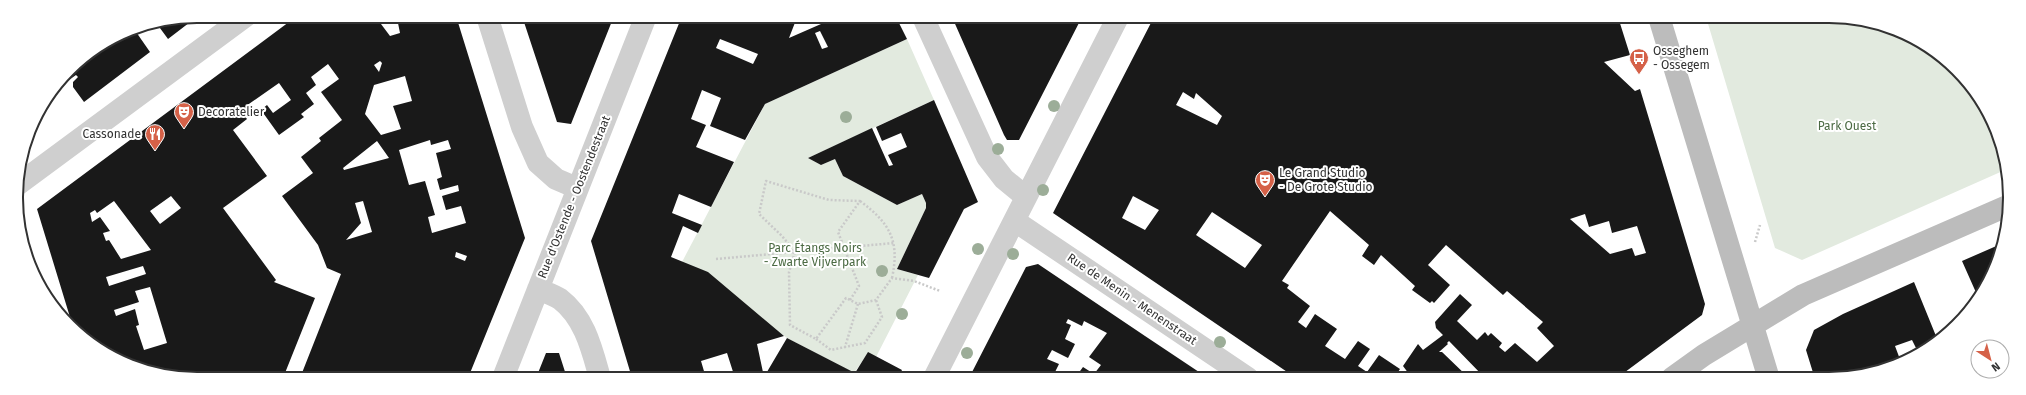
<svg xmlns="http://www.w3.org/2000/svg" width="2026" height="395" font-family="'Fira Sans',sans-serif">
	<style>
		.green { fill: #e2eadf }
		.building { fill: #191919; fill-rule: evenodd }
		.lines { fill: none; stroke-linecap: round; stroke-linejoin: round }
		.path { stroke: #c9c9c9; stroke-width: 2.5; stroke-dasharray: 2 2; stroke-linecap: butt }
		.street { stroke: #cfcfcf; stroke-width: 22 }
		.secondary { stroke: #bcbcbc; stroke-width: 22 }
		.tree { fill: #9cad98 }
		.labels { text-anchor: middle; stroke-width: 4; stroke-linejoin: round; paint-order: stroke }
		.poi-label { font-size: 12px; fill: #323232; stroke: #fff; text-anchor: start }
		.park-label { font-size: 12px; fill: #4b6a43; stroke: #fff }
		.street-label { font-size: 12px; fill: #323232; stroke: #fff }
		.rim { fill: none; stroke: #323232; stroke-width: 2 }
	</style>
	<rect width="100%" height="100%" fill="#fff"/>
	<!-- green -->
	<path class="green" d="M1706,17l146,1 67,22 53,47 32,63 1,20 -203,90 -27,-12z
		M907,39l27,61 -126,58 13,7 14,-6 8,17 54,29 25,-11 4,9v5l-29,61 21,6 -42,82 -8,-4 -14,20 -67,-35 -105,-76 83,-158z"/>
	<!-- building -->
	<path class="building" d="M198,16l-30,23 -11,-15 6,-1z
		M297,16h78l15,20 10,-3 -3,-15 59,-2 69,222 -57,140h-168l41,-104 -14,-6 -9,-23 -36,-49 31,-23 -12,-16 20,-16 -2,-3 23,-18 -21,-28 18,-13 -11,-15 -17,13 5,8 -10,8 8,11 -13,10 3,3 -25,18 -18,-25 6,-5 6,8 18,-13 -12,-17 -33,23 3,3 -6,5 4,5 -14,11 34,46 -44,32 53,72 -2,2 41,16 -32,80 -106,-1 -2,-6 -12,3 -46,-14 -44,-33 -36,-118zM380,61l2,2 -3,9 -5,-7zM405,76l7,25 -19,5 8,23 -20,6 -16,-21 9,-29zM430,140l1,5 17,-5 3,9 -15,4 6,24 -5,2 3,11 18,-5 1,6 -17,5 4,14 15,-4 5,17 -34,10 -4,-16 7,-2 -10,-34 -16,4 -10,-35zM377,141l12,17 -45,12 -1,-2zM171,196l10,12 -21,16 -10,-13zM114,201l37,49 -30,9 -12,-19 -3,1 -3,-8 7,-2 -10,-14 -8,5 -2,-9 5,-3 2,3zM363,201l9,31 -26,8 15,-17 -6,-20zM456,252l11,4 -2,5 -10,-4zM143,266l3,8 -37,12 -3,-9zM150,287l17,56 -23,7 -8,-24 3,-1 -4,-16 -19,7 -2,-6 25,-8 -4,-11z
		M522,16h92l-43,108 -14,-2z
		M682,16l113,1 -1,3h2l-7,18 48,-21h59l11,22 -142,65 -20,36 -35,-14 11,-28 -19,-8 -11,29 15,6 -10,22 38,15 -23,45 -32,-13 -7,19 30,12 -4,8 -15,-7 -12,31 37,15 76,64 -27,8 7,33 23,-39 68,35 13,-21 34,18 -4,8h-163l-8,-25 -26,8 5,17h-74l-41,-137zM820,31l8,16 -6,2 -7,-16zM720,39l38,15 -5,10 -37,-16z
		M952,17h130l-63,123h-12l-3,-5z
		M1154,17h464l12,38 -26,7 31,29 5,-2 65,215 -3,11 -85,63h-132l-36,-37 -2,2 1,1 -9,8h3l27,26h-57l-9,-12 15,-22 5,6 20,-15 -7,-7 -1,-6 25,-28 12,11 -15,16 20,19 8,-8 3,4 3,-3 11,10 -3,4 6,5 10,-9 22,19 17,-16 -17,-18 6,-6 -36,-31 -4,4 -57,-50 -18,20 22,20 -16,18 -2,-2 -2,2 -18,-13 3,-4 -34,-31 -7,10 -12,-9 7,-11 -39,-34 -48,70 7,4 -2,3 23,18 -12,16 8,6 9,-14 22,15 -12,17 20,13 13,-18 12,8 -12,17 9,6 12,-17 21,14 -6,9h-98l-243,-165zM1183,92l11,7 2,-6 26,23 -5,9 -41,-20zM1133,196l26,14 -14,20 -23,-12zM1212,212l50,33 -17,23 -49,-33zM1585,214l4,13 20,-6 3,12 25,-7 9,27 -11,3 -3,-8 -22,6 -40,-35z
		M144,27l-5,3 -5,-1 16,23 -66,50 -11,-15v-5l5,-5 -2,-2 -20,14 15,-21 57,-38z
		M934,100l44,102 -14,7 -35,69 -32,-9 29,-61v-5l-4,-9 -25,11 -54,-29 -8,-17 -14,6 -13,-7 64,-30 17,38 4,-1 -5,-10 19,-8 -6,-14 -19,8 -6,-14z
		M2001,244l-10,34 -13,19 -16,-36z
		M1038,264l107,72 63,42h-133l8,-11 11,7 7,-9 -12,-8 18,-24 -23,-12 -2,5 -14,-7 -2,4 5,2 -6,14 10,5 -7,14 -16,-8 -5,9 12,5 -7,14h-83l57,-111z
		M1914,282l22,54 15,-6 -13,10 -22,8 -4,-8 -17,6 6,16 -60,17h-26l-9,-29 8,-20 29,-16z
		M546,353h13l8,25h-31z"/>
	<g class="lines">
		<!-- path -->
		<path class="path" d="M860,201c30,22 40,40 32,77
			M1755,242l5,-17
			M716,259l178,-16
			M850,300l9,-14 -21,-54 22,-31 -31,-1 -63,-19 -7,33 23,22 13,16 -6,20 1,53 26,14 30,-41 12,6 18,-4 16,-22 22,3 26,10
			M858,304l-13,43 20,-4 17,-26 -6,-17
			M816,339l15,11 14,-3"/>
		<!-- street -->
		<path class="street" d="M487,16l35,111 16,36 18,16 21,9
			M923,17l64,140 17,22 22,18
			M16,186l230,-170
			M1015,221l233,157
			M538,289c7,3 16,6 22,10 25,19 32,51 40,79
			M503,378l143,-362
			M934,378l184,-361"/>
		<!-- secondary -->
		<path class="secondary" d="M1659,17l110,362
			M1672,378l32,-23 99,-60 204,-89"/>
	</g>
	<!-- trees -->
	<g class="tree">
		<circle cx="1054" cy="106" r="6"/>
		<circle cx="846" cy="117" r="6"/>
		<circle cx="998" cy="149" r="6"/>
		<circle cx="1043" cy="190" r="6"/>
		<circle cx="978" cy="249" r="6"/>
		<circle cx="1013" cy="254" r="6"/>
		<circle cx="882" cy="271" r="6"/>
		<circle cx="902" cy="314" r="6"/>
		<circle cx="1220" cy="342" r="6"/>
		<circle cx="967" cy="353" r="6"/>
	</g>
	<!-- icons -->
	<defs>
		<g id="bus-pin" transform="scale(1)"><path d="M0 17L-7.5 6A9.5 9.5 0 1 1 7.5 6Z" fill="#d56148" stroke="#fff"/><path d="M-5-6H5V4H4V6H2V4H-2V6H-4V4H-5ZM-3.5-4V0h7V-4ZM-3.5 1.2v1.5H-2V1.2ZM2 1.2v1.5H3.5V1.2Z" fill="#fff"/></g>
		<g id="theatre-pin" transform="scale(1)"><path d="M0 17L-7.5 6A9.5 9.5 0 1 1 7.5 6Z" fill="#d56148" stroke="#fff"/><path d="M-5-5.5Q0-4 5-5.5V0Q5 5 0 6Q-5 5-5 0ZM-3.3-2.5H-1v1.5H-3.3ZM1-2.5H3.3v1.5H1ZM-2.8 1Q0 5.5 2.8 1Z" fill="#fff"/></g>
		<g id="restaurant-pin" transform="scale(1)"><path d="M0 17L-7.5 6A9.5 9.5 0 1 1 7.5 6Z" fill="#d56148" stroke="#fff"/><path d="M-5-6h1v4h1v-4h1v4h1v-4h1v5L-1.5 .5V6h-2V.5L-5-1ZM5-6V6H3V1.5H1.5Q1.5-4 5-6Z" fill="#fff"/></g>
	</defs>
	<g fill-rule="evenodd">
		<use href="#bus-pin" x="1639" y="58"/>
		<use href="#theatre-pin" x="184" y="112"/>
		<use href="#restaurant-pin" x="155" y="134"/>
		<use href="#theatre-pin" x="1265" y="180"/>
	</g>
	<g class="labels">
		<!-- poi labels -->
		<g class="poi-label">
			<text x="1653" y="55">Osseghem<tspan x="1653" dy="14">- Ossegem</tspan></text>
			<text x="198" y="116">Decoratelier</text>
			<text x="141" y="138" text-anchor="end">Cassonade</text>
			<text x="1279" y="177">Le Grand Studio<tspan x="1279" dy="14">- De Grote Studio</tspan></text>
		</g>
		<!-- park labels -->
		<g class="park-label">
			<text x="1847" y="130">Park Ouest</text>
			<text x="815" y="252">Parc Étangs Noirs<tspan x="815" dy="14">- Zwarte Vijverpark</tspan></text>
		</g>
		<!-- street labels -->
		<g class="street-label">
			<text transform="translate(574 197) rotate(-68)" y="4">Rue d'Ostende - Oostendestraat</text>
			<text transform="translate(1132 299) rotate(34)" y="4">Rue de Menin - Menenstraat</text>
		</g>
	</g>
	<!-- crop -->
	<path d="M0 0H2026V395H0ZM197 23H1829A174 174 0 0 1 2003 197V198A174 174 0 0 1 1829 372H197A174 174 0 0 1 23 198V197A174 174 0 0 1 197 23Z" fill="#fff" fill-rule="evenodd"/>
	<path class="rim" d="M197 23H1829A174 174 0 0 1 2003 197V198A174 174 0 0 1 1829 372H197A174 174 0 0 1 23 198V197A174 174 0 0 1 197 23Z"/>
	<!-- north arrow -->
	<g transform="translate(1990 359) rotate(144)"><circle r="19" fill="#ffffff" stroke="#adadad"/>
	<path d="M0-3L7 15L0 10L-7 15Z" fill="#d56148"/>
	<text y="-6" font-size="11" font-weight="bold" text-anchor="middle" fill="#323232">N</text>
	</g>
</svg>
